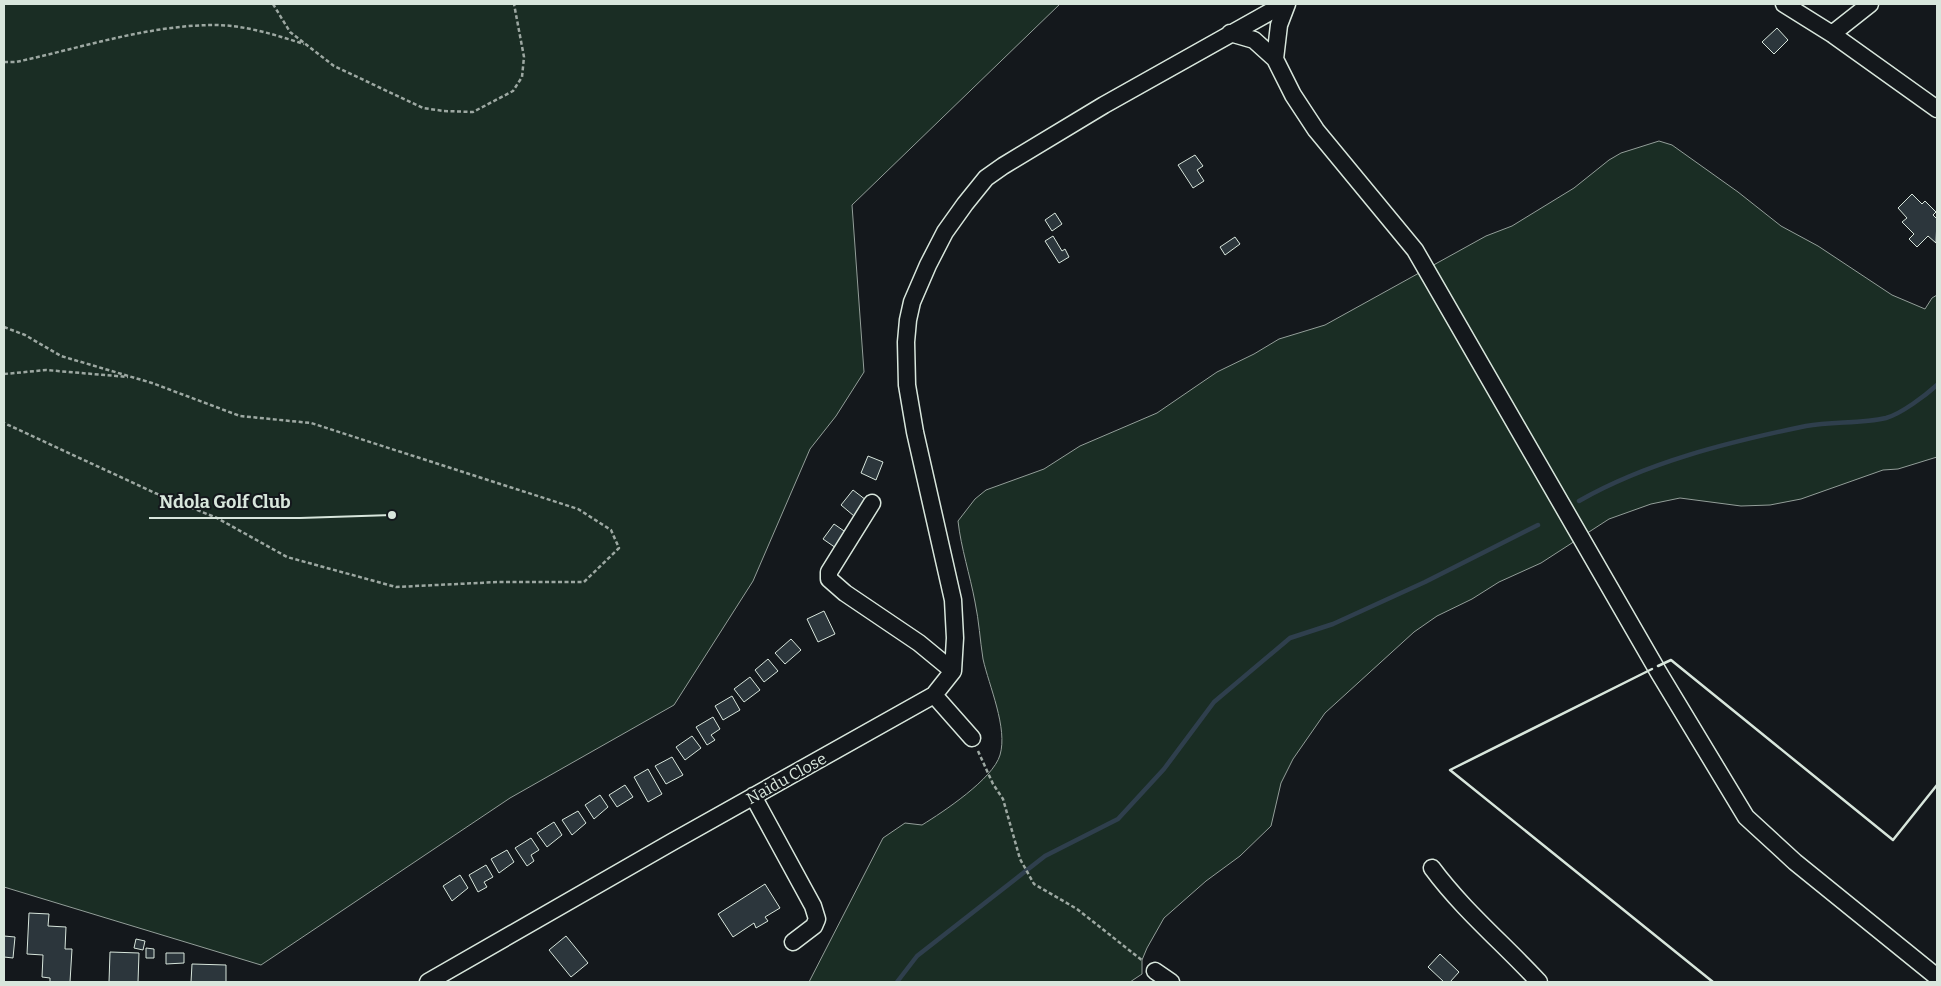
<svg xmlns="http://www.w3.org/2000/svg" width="1941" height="986" font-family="Bitter,serif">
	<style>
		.green { fill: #1a2d24; stroke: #939e99 }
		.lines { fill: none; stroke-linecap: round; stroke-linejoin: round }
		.stream { stroke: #2f3f4d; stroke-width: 4.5 }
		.building { fill: #2c363c; stroke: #d8e6dc }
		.minor-casing { stroke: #d8e6dc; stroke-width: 19 }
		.path { stroke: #9da8a2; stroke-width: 2.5; stroke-dasharray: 4 2.5; stroke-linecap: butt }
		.minor { stroke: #14181c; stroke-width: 16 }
		.wall { stroke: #d8e6dc; stroke-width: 2.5 }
		.labels { text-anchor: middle; stroke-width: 4; stroke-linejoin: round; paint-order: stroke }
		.street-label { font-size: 16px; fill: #d8e6dc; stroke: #14181c }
		.leader { fill: none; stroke: #d8e6dc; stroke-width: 2 }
		.callout-dot { fill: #d8e6dc; stroke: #14181c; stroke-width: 2 }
		.callout-label { font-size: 18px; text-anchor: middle; font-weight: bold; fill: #d8e6dc; stroke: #14181c; stroke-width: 4; stroke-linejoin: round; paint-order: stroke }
	</style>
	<rect width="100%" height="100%" fill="#14181c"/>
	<!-- green -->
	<path class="green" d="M4,4h1056l-208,201 12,167 -28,44 -26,33 -57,132 -79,124 -164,93 -249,167 -257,-78z
		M1659,141l13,4 66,47 43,34 37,20 74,49 33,14 7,-11 5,-3v162l-39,12 -15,1 -82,29 -31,6 -29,1 -61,-8 -29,6 -42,15 -68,44 -42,19 -27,17 -35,17 -23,16 -89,81 -32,46 -12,24 -10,43 -31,30 -34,25 -42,37 -17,30 -5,12v14l-12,8h-321l74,-144 22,-15 17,2c21,-13 71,-46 78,-70 8,-27 -11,-69 -17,-96 -3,-19 -4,-38 -8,-57 -5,-27 -14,-54 -17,-81l17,-22 11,-9 58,-21 36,-23 77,-33 60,-41 37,-18 25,-15 46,-14 161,-89 26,-10 62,-38 35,-28 12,-7z"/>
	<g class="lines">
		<!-- stream -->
		<path class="stream" d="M1579,501c68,-39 150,-59 227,-75 26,-5 54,-2 80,-8 15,-4 40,-23 51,-33
			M897,982l20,-26 128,-100 73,-37 46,-50 50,-67 76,-64 43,-14 92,-42 113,-57"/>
	</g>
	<!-- building -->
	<path class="building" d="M1777,28l11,12 -14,14 -12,-12z
		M1195,155l8,11 -6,4 7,11 -11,7 -15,-23z
		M1912,194l10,10 3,-3 11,11 -3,3 4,4 -1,24 -8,-7 -11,11 -8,-8 5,-5 -12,-12 5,-4 -9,-10z
		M1055,213l7,11 -10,7 -7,-11z
		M1053,236l9,15 3,-2 4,8 -10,6 -14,-22z
		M1235,237l5,7 -15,11 -5,-8z
		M868,456l15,6 -7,18 -15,-7z
		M853,490l13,10 -12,16 -13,-11z
		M834,524l13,9 -11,15 -13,-9z
		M824,611l11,23 -17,8 -11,-23z
		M791,639l10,11 -16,14 -10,-11z
		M768,659l10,12 -14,11 -9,-12z
		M750,677l10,13 -16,12 -10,-13z
		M732,696l8,14 -17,10 -8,-14z
		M713,717l7,12 -9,6 4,5 -8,5 -11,-18z
		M692,736l9,12 -16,12 -9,-13z
		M672,757l11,18 -17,9 -11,-18z
		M648,769l14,25 -14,8 -14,-25z
		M625,785l8,12 -16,10 -8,-12z
		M600,795l8,12 -14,12 -9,-14z
		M578,811l8,12 -14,12 -10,-15z
		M554,822l8,13 -15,12 -10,-14z
		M531,838l8,12 -8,5 3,6 -7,5 -12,-18z
		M507,850l7,12 -15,11 -8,-14z
		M486,865l7,12 -9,5 3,5 -9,5 -9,-17z
		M460,875l8,13 -16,13 -9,-15z
		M765,884l15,24 -15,9 3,4 -12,7 -2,-5 -21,14 -15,-23z
		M29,913l20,1 -1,12 18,1 -1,22h7l-2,33h-20v-4l-8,-1 1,-22 -16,-1z
		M4,936l11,1 -2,21 -9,-1z
		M566,936l22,27 -17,14 -22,-27z
		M136,939l9,2 -2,9 -9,-2z
		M146,948l8,1v9h-8z
		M110,952l29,1 -1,29h-29z
		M166,953h18v10l-18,1z
		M1440,954l19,18 -9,10h-6l-16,-15z
		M192,964l34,1v17h-35z"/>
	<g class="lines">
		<!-- minor casing -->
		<g class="minor-casing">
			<path id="minor" d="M1784,4l48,30 105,75
				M1230,33l24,7 21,19 18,36 23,35 99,120 244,423 87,144 49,45 142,115
				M1832,34l38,-30
				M1275,59l4,-34 8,-21
				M872,503l-43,69v7l16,14 74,50 34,28
				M934,695l38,43
				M753,796l60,110 4,13 -3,7 -21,16
				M1432,868c31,42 72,76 107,114
				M1155,971l16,11
				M428,982l244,-140 262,-147 19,-24 2,-33 -2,-38 -38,-168 -8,-47 -1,-43 2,-22 4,-18 16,-37 17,-33 20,-28 21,-26 17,-12 101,-61 180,-101"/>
		</g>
		<!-- path -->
		<path class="path" d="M273,4l17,28 44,34 89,42 21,3 29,1 40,-21 9,-14 2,-20 -10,-53
			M4,62h12c65,-14 132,-37 199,-37 29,0 61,10 89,19
			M4,327l21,8 36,21 91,27 88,33 71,7 267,86 33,21 8,18 -35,34h-86l-102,5 -109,-30 -70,-39 -62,-25 -151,-70
			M4,374l42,-4 82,7
			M978,751l15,33 10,15 17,60 14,25 43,25 66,52"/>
		<!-- minor -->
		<use href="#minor" class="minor"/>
		<!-- wall -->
		<path class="wall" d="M1658,666l13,-6 222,180 44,-55
			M1652,669l-202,101 263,212"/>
	</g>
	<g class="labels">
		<!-- street labels -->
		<g class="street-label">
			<text transform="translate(786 778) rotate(-29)" y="6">Naidu Close</text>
		</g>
	</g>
	<!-- callouts -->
	<path class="leader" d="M392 515L300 518H149"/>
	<circle class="callout-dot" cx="392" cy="515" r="5"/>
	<g class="callout-label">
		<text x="225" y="508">Ndola Golf Club</text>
	</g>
	<!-- border -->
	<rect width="1941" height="986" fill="none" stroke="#d8e6dc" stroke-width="10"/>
</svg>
